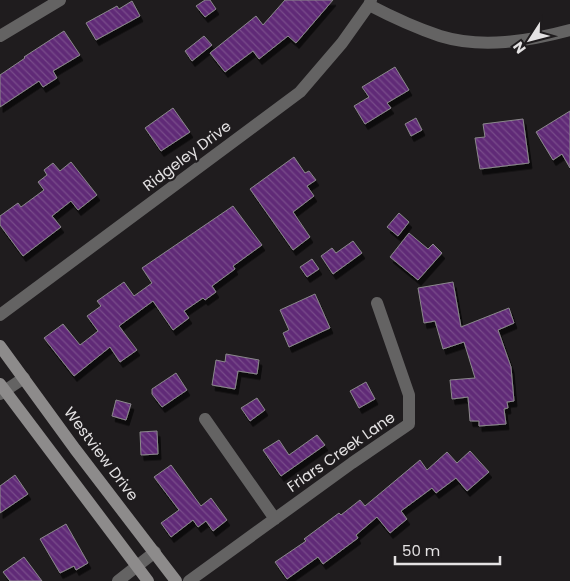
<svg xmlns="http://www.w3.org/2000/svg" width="570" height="581" font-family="Poppins,sans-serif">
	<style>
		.building { fill: url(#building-back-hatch); stroke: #8b898c; filter: url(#shadow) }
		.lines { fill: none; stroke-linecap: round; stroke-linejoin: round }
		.minor { stroke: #646363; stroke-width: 12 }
		.tertiary { stroke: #646363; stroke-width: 12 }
		.secondary { stroke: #8d8b8b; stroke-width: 12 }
		.labels { text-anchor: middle; stroke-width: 4.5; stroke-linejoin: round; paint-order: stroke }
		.street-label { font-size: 15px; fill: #e4e2e3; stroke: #1f1c1e }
	</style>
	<defs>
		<pattern id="building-back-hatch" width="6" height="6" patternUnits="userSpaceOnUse" patternTransform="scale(1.25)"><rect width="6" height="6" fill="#612c77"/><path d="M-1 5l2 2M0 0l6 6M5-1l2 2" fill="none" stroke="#784a8a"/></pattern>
		<filter id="shadow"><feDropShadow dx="3" dy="5.5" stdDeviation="0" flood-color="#0009"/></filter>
	</defs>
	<rect width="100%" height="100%" fill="#1f1c1e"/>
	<!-- building -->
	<path class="building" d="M205,0h5l6,9 -11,8 -9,-11z
		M285,0h48l-37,43 -8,-7 -29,23 -6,-8 -28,21 -15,-19 46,-37 7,9z
		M132,1l8,15 -44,24 -10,-17 31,-17 2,3z
		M64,31l16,24 -27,16 4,7 -14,9 -4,-6 -39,26v-32l25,-17 -1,-1z
		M204,36l8,9 -20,16 -7,-10z
		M395,67l14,23 -22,13 4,5 -26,16 -11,-18 15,-9 -7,-10z
		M173,108l17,24 -29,19 -16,-23z
		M570,111v57l-8,-14 -9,6 -17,-28z
		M416,118l6,12 -11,6 -6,-12z
		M523,119l6,44 -49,6 -5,-31 10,-1 -2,-13z
		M294,157l11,16 4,-2 7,9 -9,6 7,10 -21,16 17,25 -17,13 -43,-61z
		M71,162l26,33 -19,15 -7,-9 -19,15 9,11 -38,29 -23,-31v-9l18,-13 3,4 23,-17 -6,-8 9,-7 -3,-5 9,-7 7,8z
		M233,206l29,39 -29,21 2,3 -23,17 4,6 -11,8 -2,-2 -19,13 5,7 -16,12 -20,-29 -34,25 18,24 -17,12 -10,-15 -36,29 -30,-38 19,-14 17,21 18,-14 -11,-15 14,-10 -4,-5 27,-19 10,14 18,-13 -10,-15z
		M399,213l10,9 -11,14 -11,-9z
		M409,233l19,16 5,-5 9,9 -24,27 -28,-23z
		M353,241l9,12 -29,21 -12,-18 11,-8 4,5z
		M312,259l7,10 -12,8 -7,-10z
		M453,282l8,45 48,-19 5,15 -16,7 13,37 3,34 -7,1 1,6 -4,1 2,15 -27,2v-5h-9l-2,-24 -16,2 -2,-19 25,-2 -11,-36 -21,7 -8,-28 -11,2 -6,-35z
		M315,294l15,34 -41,19 -6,-14 6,-3 -9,-20z
		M226,354l33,6 -2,14 -19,-3 -3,18 -23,-4 4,-25 9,2z
		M176,373l11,17 -25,17 -10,-13v-5z
		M366,382l9,17 -16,9 -9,-17z
		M257,398l8,12 -15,11 -9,-13z
		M116,400l15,4 -5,16 -14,-4z
		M157,431l1,23 -17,1 -1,-23z
		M317,435l8,10 -44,31 -18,-26 16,-10 10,15z
		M470,451l19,21 -22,19 -11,-13 -20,15 -4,-5 -31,23 6,8 -17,14 -13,-16 -21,18 2,3 -35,26 -5,-7 -31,22 -12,-17 31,-21 -2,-2 35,-26 2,2 19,-15 5,6 55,-46 7,10 20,-18 10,11z
		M171,465l30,41 10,-8 16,22 -14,11 -7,-10 -8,6 -5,-7 -22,17 -10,-14 18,-13 -25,-33z
		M15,475l13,19 -28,19v-27z
		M66,524l22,39 -12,7 -2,-4 -14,7 -20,-34z
		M24,557l18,24h-32l-7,-9z"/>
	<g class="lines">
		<!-- minor -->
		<path class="minor" d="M369,5c23,12 47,23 71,31 42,13 89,5 130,-6
			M0,36l60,-36
			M0,315l300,-223 42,-49 27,-38 2,-5
			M205,419l70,100
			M118,581l37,-29
			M189,581l163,-118 57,-39v-29l-32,-92"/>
		<!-- tertiary -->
		<path class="tertiary" d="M0,394l24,-16"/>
		<!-- secondary -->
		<path class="secondary" d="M0,346l75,103 101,132
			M0,384l148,197"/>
	</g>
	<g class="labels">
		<!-- street labels -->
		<g class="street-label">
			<text transform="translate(187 156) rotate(-37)" y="5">Ridgeley Drive</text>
			<text transform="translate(341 452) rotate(-35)" y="5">Friars Creek Lane</text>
			<text transform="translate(101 454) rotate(53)" y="5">Westview Drive</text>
		</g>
	</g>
	<!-- north arrow -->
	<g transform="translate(530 40) rotate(234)" stroke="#1f1c1e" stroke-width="4" paint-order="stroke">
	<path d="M0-4L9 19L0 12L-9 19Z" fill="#e4e2e3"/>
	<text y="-8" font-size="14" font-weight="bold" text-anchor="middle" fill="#e4e2e3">N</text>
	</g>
	<!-- scale -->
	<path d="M395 556v8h105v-8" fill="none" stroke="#e4e2e3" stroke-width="2.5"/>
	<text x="402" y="556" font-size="15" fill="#e4e2e3" stroke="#1f1c1e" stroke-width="4" paint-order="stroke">50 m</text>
</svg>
